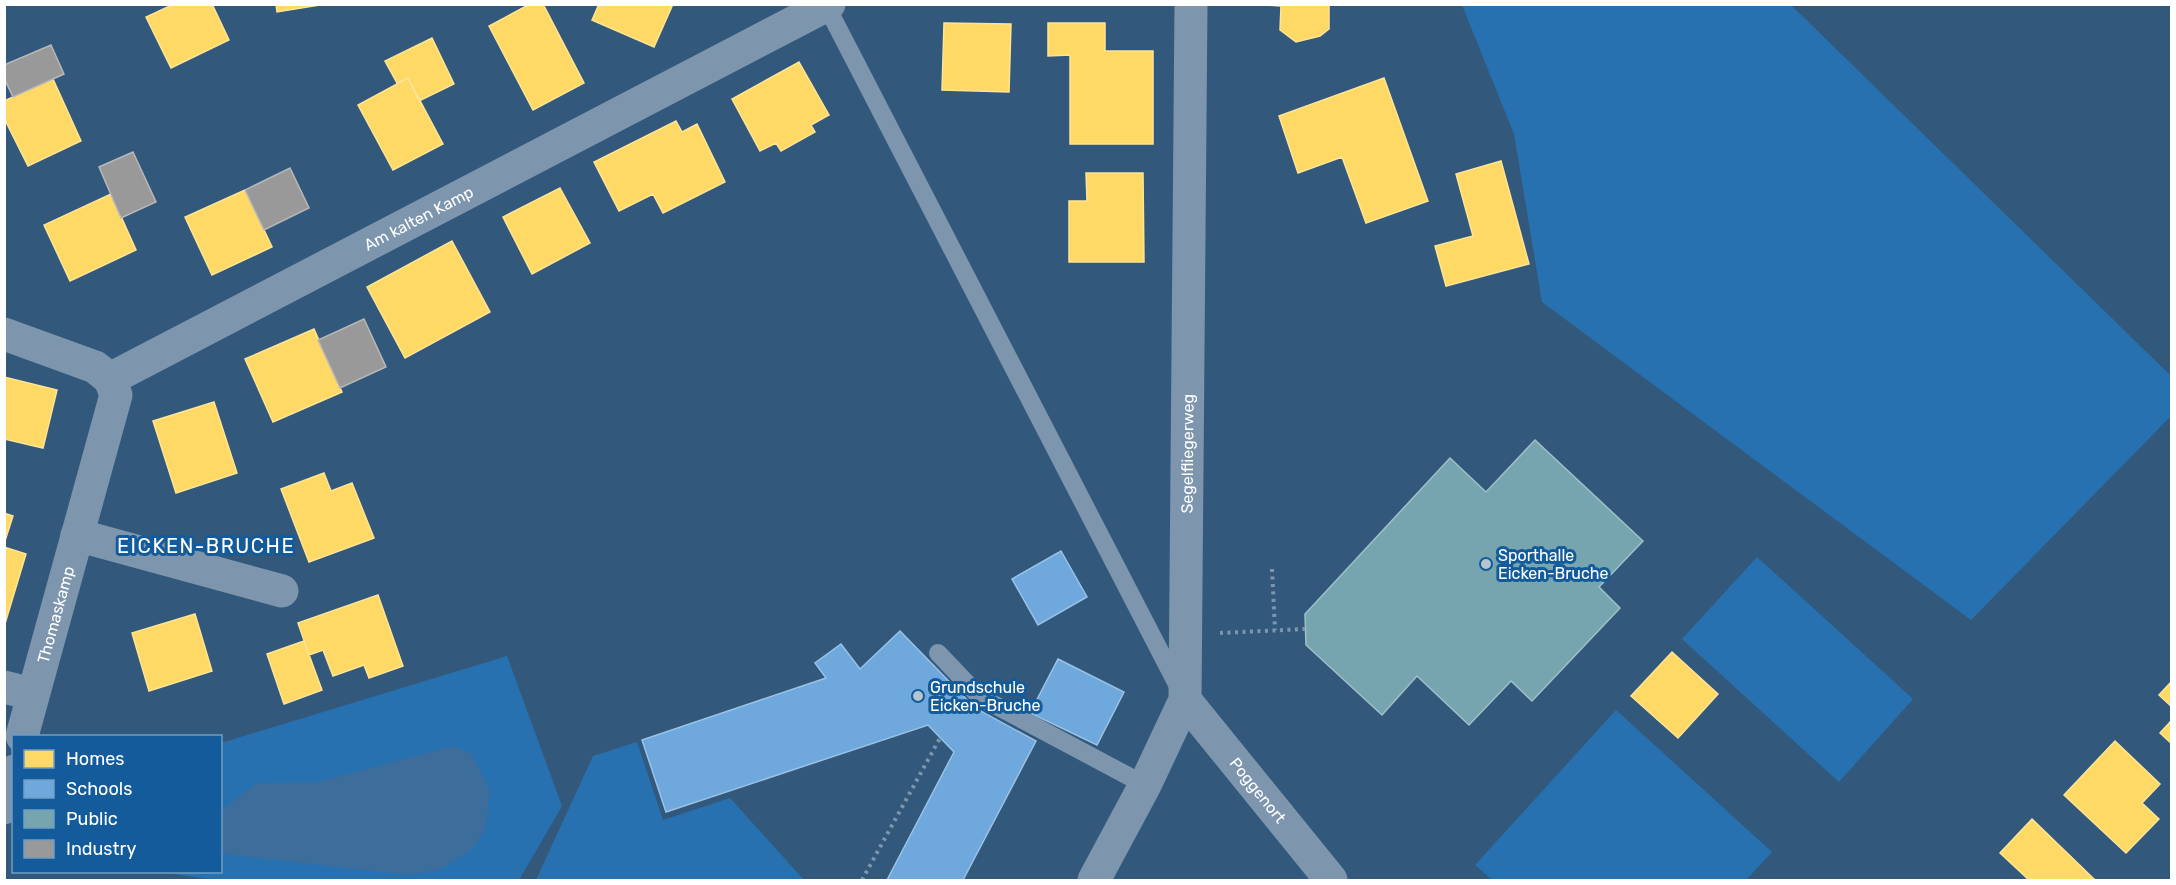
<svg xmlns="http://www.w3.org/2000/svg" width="2176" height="885" font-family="Rubik,sans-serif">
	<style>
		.green { fill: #2871b1 }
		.water { fill: #3d6e9b }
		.homes { fill: #ffd966; stroke: #ffe494; stroke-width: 1.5 }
		.schools { fill: #6fa8dc; stroke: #9ac2e6; stroke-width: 1.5 }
		.public { fill: #76a5af; stroke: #9fc0c7; stroke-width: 1.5 }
		.industry { fill: #999; stroke: #b8b8b8; stroke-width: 1.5 }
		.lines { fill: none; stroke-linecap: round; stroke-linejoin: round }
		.path { stroke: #7d96ae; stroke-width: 4; stroke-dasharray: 3 4.5; stroke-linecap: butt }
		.service { stroke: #7d96ae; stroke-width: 18 }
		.minor { stroke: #7d96ae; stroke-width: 33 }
		.poi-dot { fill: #b7c5d1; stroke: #135b9b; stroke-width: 2 }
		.labels { text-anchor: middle; stroke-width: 6; stroke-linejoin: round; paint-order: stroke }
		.street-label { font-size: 16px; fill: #fff; stroke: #135b9b }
		.poi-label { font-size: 16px; fill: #fff; stroke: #135b9b; text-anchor: start }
		.quarter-label { font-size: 20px; letter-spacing: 1.5px; fill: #fff; stroke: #135b9b }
	</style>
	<rect width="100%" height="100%" fill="#32597c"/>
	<!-- green -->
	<path class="green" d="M1462,5h329l380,371v40l-200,204 -429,-318 -28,-168z
		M1757,557l156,142 -74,83 -157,-143z
		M507,656l55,150 -43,74h-304l-55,-8h60l1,-129z
		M1616,710l156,142 -26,28h-254l-17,-15z
		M637,742l26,78 67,-22 74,82h-268l57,-124z"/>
	<!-- water -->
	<path class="water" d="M454,746l18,9 18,36 -5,38 -14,21 -32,20 -32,5 -182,-21 -4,-6v-37l36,-28 61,-1z"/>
	<!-- homes -->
	<path class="homes" d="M174,4h38l17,36 -58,28 -25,-51z
		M276,4h50l-49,8z
		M530,4h13l41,79 -51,27 -44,-84z
		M599,4h74l-19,43 -62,-27z
		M1251,4h78v25l-9,7 -24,6 -16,-12 1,-24z
		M944,23l67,1 -2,68 -67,-2z
		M1048,23h57v28h48v93h-83v-89l-22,1z
		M432,38l22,46 -35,17 -11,-23 -11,5 -12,-22z
		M799,62l30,53 -18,10 4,7 -34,19 -5,-8 -16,8 -28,-52z
		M408,78l35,66 -50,26 -35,-65z
		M1384,78l44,123 -62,22 -24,-66 -44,16 -19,-57z
		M53,79l28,62 -53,25 -24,-48v-17z
		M676,121l6,11 15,-8 28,58 -62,31 -10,-19 -34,17 -25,-49z
		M1501,161l28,103 -83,22 -11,-40 38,-10 -17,-62z
		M1086,173h57l1,89h-75v-61h18z
		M560,188l30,55 -58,31 -29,-57z
		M245,190l27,57 -60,28 -27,-58z
		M111,194l25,56 -66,31 -26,-56z
		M452,241l38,71 -85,46 -38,-71z
		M314,329l28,63 -69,30 -28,-63z
		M4,377l53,13 -14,58 -39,-9z
		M214,402l23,71 -61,20 -23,-72z
		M324,473l7,18 21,-8 22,55 -65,24 -28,-73z
		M4,513l9,3 -9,28z
		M4,547l22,7 -22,73z
		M378,595l25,71 -34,12 -5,-13 -31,11 -10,-26 -14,5 -11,-32z
		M195,614l17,57 -63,20 -17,-58z
		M304,641l18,49 -38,14 -17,-50z
		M1672,652l46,42 -40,44 -47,-42z
		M2172,681v26l-13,-12z
		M2172,720v24l-12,-11z
		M2115,741l45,43 -18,19 17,16 -33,34 -62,-58z
		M2032,819l63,61h-66l-29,-27z"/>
	<!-- schools -->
	<path class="schools" d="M1061,551l26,46 -49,28 -26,-46z
		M900,631l75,77 61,33 -73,139h-76l67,-128 -26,-27 -262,87 -24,-72 184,-62 -11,-15 26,-19 19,25z
		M1058,659l66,33 -27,53 -67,-32z"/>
	<!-- public -->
	<path class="public" d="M1535,440l108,101 -44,46 21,21 -88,93 -21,-20 -42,44 -52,-49 -35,39 -76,-70 -1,-31 145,-156 36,34z"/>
	<!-- industry -->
	<path class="industry" d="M51,45l13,29 -51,23 -9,-19v-13z
		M133,152l23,50 -35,16 -22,-51z
		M290,168l19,40 -45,22 -19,-40z
		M364,319l22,48 -46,21 -22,-48z"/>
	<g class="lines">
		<!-- path -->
		<path class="path" d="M1272,569l3,61
			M1220,633l85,-4
			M862,880l78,-142"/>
		<!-- service -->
		<path class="service" d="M827,7l353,683
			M938,653l42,44 165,88"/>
		<!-- minor -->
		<g class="minor">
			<path d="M4,334l91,33 15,12"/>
			<path id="s1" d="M110,379l719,-375"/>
			<path d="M77,535l205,56"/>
			<path d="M4,687l28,7"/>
			<path id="s2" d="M1185,700l146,180"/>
			<path id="s3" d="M22,736l94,-341 -6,-16"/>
			<path d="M4,808l10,-37"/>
			<path id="s4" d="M1094,880l51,-95 40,-85 6,-696"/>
		</g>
	</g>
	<!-- markers -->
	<g class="poi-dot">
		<circle cx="1486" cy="564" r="6"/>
		<circle cx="918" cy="696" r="6"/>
	</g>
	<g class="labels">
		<!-- street labels -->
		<g class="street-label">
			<text dy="6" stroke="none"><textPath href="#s1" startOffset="348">Am kalten Kamp</textPath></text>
			<text dy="6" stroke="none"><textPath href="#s4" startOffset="448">Segelfliegerweg</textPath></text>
			<text dy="6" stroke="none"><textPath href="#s3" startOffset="126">Thomaskamp</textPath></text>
			<text dy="6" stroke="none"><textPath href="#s2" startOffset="116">Poggenort</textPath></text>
		</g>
		<!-- poi labels -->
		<g class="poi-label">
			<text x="1498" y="561">Sporthalle<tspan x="1498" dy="18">Eicken-Bruche</tspan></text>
			<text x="930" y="693">Grundschule<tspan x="930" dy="18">Eicken-Bruche</tspan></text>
		</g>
		<!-- quarter labels -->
		<g class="quarter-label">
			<text x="206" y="553">EICKEN-BRUCHE</text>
		</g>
	</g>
	<!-- border -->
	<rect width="2176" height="885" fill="none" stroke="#ffffff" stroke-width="12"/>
	<!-- legend -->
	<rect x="12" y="735" width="210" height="138" fill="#135b9b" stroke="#719dc3" stroke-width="1.5"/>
	<rect x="24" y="750" width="30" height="18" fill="#ffd966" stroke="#719dc3" stroke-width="1.5"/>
	<text x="66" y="765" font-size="18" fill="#ffffff">Homes</text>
	<rect x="24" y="780" width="30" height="18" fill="#6fa8dc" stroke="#719dc3" stroke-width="1.5"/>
	<text x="66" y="795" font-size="18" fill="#ffffff">Schools</text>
	<rect x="24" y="810" width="30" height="18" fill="#76a5af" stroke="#719dc3" stroke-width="1.5"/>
	<text x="66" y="825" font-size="18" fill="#ffffff">Public</text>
	<rect x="24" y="840" width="30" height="18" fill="#999999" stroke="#719dc3" stroke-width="1.5"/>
	<text x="66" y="855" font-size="18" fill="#ffffff">Industry</text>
</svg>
